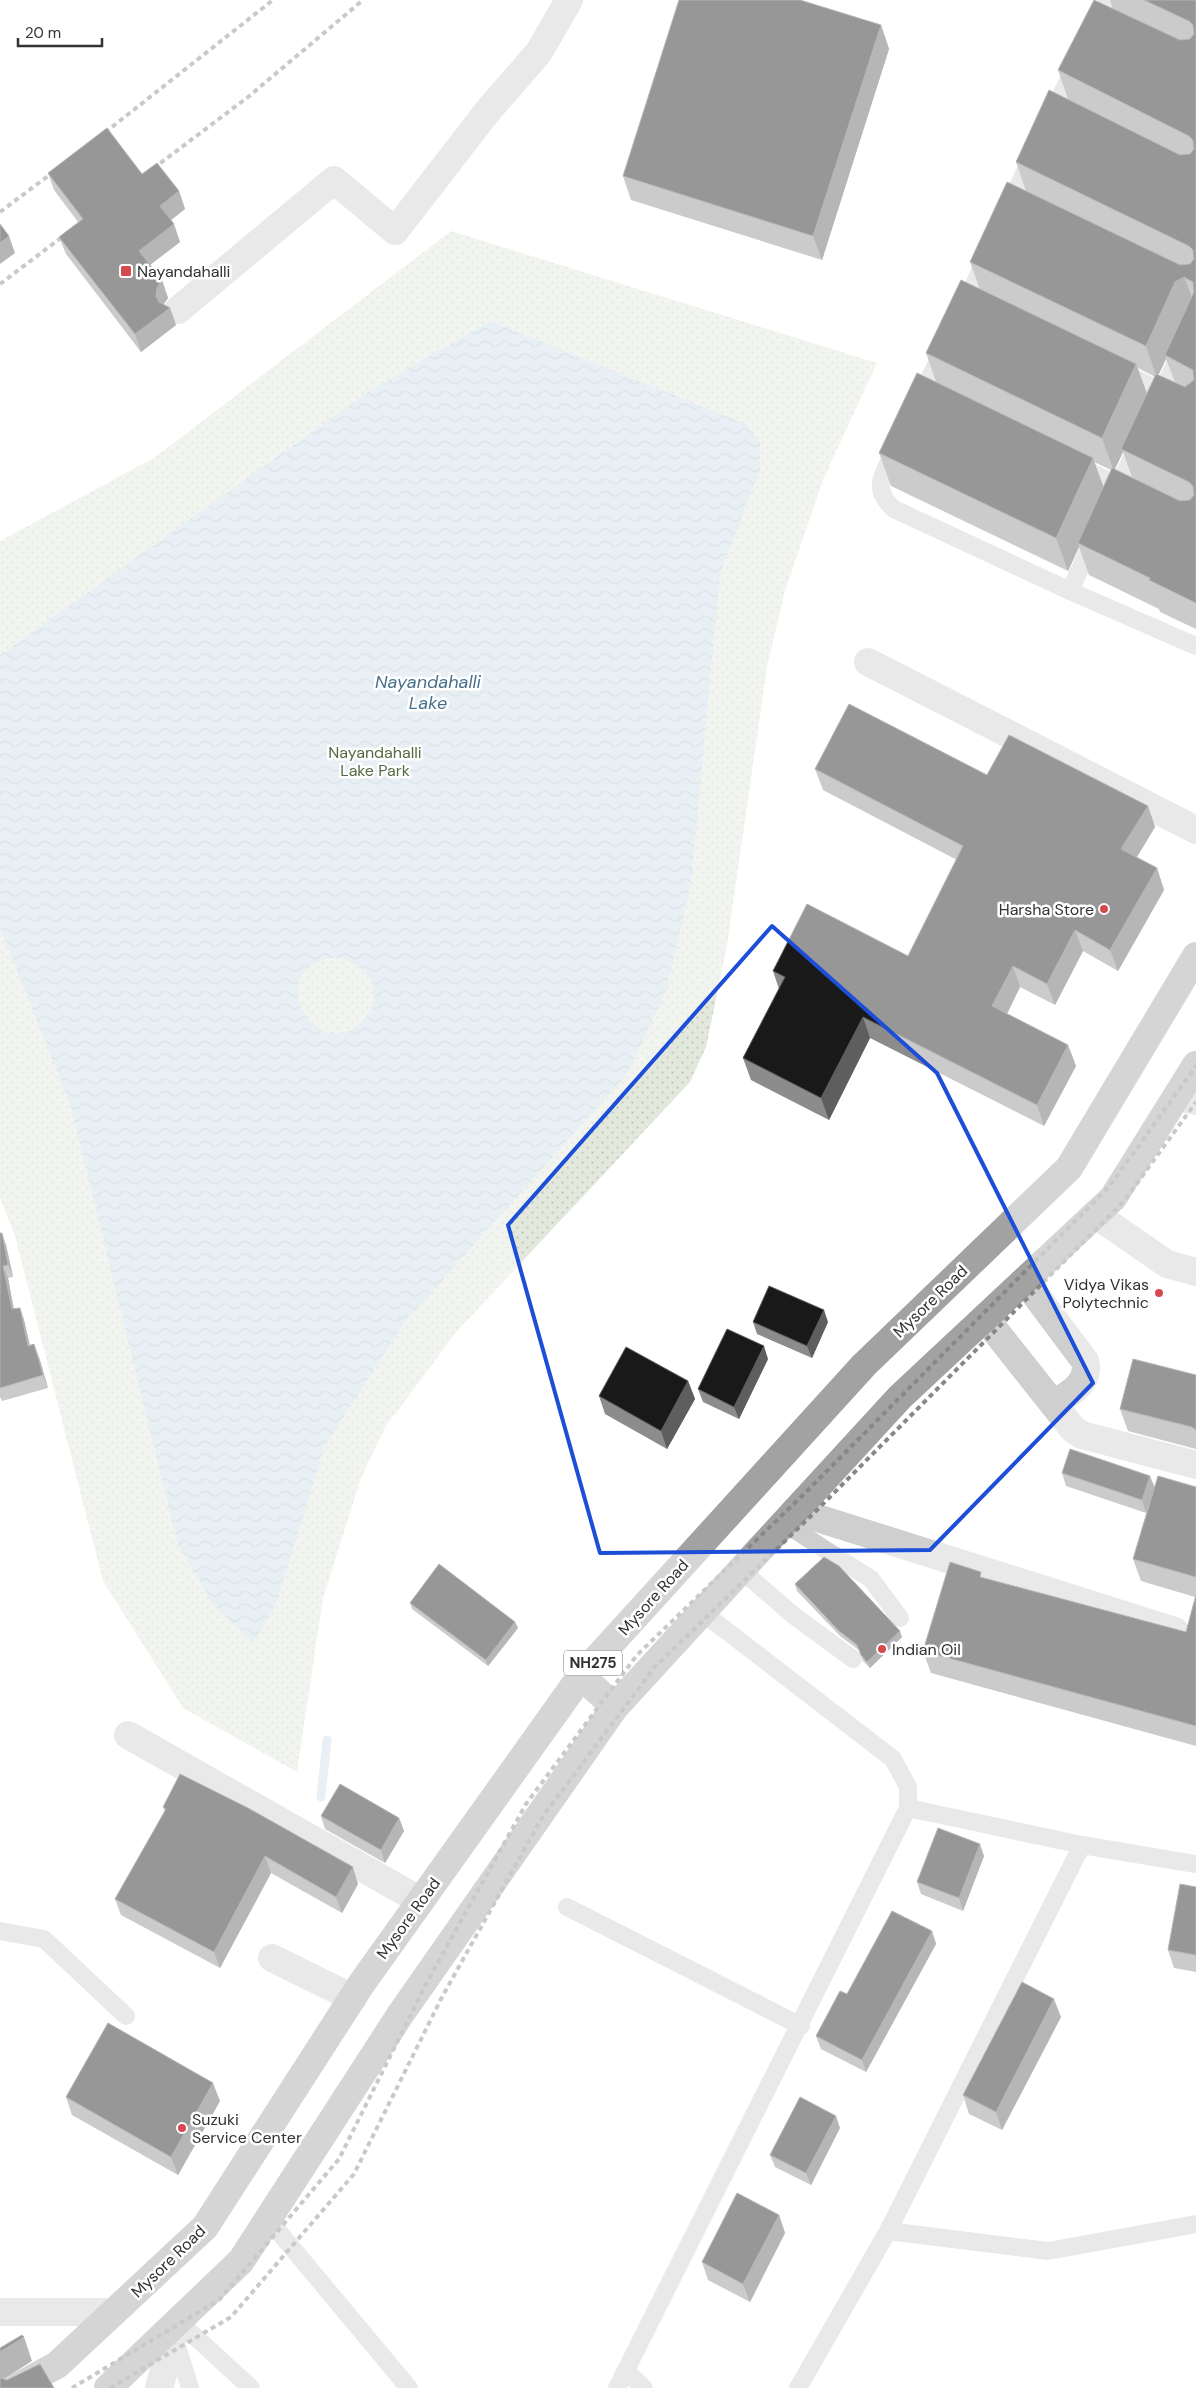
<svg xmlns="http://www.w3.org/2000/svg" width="1196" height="2388" font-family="'DM Sans',sans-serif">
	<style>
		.grass { fill: url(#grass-dots) }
		.water { fill: url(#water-waves); fill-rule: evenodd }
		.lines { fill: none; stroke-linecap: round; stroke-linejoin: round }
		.stream { stroke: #cedee8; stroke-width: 9 }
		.service { stroke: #cfcfcf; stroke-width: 18 }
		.minor { stroke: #cfcfcf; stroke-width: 28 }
		.tertiary { stroke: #cfcfcf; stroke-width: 28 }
		.trunk { stroke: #a2a2a2; stroke-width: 28 }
		.rail { stroke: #878787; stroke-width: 4; stroke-dasharray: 5 4; stroke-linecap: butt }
		.wall { fill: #8c8c8c; fill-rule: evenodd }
		.shaded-wall { fill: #5e5e5e }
		.building { fill: #191919; stroke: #5e5e5e }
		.marked { fill: none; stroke: #1d4ed8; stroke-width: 4; stroke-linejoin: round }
		.poi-dot { fill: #d5494f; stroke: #fff; stroke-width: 2 }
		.labels { text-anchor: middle; stroke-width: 5; stroke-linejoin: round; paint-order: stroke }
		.shield { fill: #fff; stroke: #707070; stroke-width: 1 }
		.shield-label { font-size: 15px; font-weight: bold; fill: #323232 }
		.poi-label { font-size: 16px; fill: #323232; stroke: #fff; text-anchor: start }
		.park-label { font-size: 16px; fill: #546a43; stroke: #fff }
		.street-label { font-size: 16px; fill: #323232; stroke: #fff }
		.water-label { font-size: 18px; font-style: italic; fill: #47708d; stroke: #fff }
	</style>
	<defs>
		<pattern id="grass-dots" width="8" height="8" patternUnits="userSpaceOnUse" patternTransform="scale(1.25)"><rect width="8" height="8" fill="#e2e8dc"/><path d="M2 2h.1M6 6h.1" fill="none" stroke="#c2c7bd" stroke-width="1.8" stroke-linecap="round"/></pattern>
		<pattern id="water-waves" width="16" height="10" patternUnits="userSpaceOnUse" patternTransform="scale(1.25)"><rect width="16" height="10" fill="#cedee8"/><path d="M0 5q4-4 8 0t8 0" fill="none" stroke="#b1bfc7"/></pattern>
	</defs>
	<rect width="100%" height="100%" fill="#fff"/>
	<!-- grass -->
	<path class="grass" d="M451,231l426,132 -54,117 -38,111 -18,76 -40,278 -21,102 -16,35 -232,248 -72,96 -25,52 -38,120 -26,174 -114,-64 -80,-127 -88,-345 -15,-38v-657l154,-83z"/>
	<!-- water -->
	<path class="water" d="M490,321l256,103 14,19v26l-40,105 -29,310 -25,107 -38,82 -224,250 -79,123 -49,158 -23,39 -40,-39 -35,-59 -108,-441 -70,-176v-273l369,-264zM338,957c29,7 50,36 26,62 -46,53 -108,-54 -26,-62z"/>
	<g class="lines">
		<!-- stream -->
		<path class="stream" d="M321,1797l6,-57"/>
		<!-- service -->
		<path class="service" d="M1096,27l12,-27
			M1050,116l25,-48
			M1008,209l23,-51
			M964,307l22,-49
			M1122,372l74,36
			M919,399l24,-48
			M1158,400l38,-81
			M895,450c-11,24 -25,38 -1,59l176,82 126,55
			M1079,466l48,24
			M1114,496l24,-52
			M1070,591l23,-51
			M784,1523l87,56 29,39
			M741,1570l52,45 60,44
			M908,1808l174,37 114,19
			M567,1907l234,119
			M0,1931l44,8 82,77
			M268,2219l141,169
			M888,2231l160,20 148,-27
			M178,2321l73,67
			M174,2337l16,51
			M626,2371l18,17
			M617,2388l291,-580v-21l-15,-28 -191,-147
			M798,2388l90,-157 194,-386"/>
		<!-- minor -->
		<path class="minor" d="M178,310l156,-130 61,51 92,-119 52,-60 30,-52
			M868,662l328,168
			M1176,1097l20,4
			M1096,1215l71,49 29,8
			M1025,1281l60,80c6,22 -16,33 -32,43
			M985,1318l88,111 9,6 114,30
			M795,1511l380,120
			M128,1735l293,166
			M272,1958l81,40"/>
		<!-- tertiary -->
		<path class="tertiary" d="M0,2312h114
			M159,2388l19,-67"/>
		<!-- trunk -->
		<path class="trunk" d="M581,1676l34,31
			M15,2388l42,-23 148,-138 157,-244 219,-307 283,-311 205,-197 127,-212
			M108,2388l133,-127 159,-246 215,-308 285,-310 213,-199 83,-133"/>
		<!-- rail -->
		<path class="rail" d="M98,138l175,-138
			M146,174l102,-77 115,-97
			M0,212l60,-45
			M0,284l70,-53
			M72,2388l147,-88 120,-141 87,-175 100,-180 111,-149 166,-160 306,-308 87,-121
			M110,2388l121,-71 123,-143 88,-177 101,-181 111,-148 164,-159 307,-309 71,-98"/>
	</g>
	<!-- wall -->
	<path class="wall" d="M1110,0h86v629l-36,-17 -1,-3 -70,-34 -10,-28 -11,24 -177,-85 -12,-33 57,-71 -10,-29 54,-63 -10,-28 56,-71 -10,-29 52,-63 -10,-29 55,-61zM1166,359l9,23 -17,-7zM1138,368l17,9 -8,16zM1123,452l9,25 -17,-8zM1094,462l17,8 -8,17z
		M881,25l8,24 -67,211 -191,-60 -8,-24z
		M48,173l94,1 37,17 6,18 -14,11 9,22 -30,23 12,15 6,18 -4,6 6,4 6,17 -35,27 -75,-98 -7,-17 19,-15 -24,-32z
		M815,769l172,6 161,31 7,21 -18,30 20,11 7,22 -46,81 -35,-20 -28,54 -35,-18 -13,27 61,31 8,21 -32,60 -174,-88 -41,82 -78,-40 -8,-22 36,-69 -6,-18 135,-15 49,-96 -134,-70z
		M0,1233l6,12 7,32 -5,1 6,31 6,-1 4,12 6,26 9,11 9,31 -46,13 -2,-4z
		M753,1322h75l-16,36 -55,-24z
		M768,1359l-29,60 -36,-17 -5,-13z
		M1196,1375v74l-68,-18 -8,-22z
		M688,1381l7,18 -28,50 -62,-35 -6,-18z
		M1062,1473l92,14h42v259l-265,-73 -8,-22 60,-73 203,54 9,-35 -54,-16 -8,-22 17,-58 -4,12 -80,-27z
		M795,1584l107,53 -32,31 -7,-7 -3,-10 -20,-15 -43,-45z
		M410,1603l105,19 3,6 -30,38 -76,-57z
		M163,1807l195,77 -16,29 -71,-40 -51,95 -99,-53 -6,-16 50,-87z
		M321,1816l78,2 5,13 -19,32 -60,-34z
		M984,1856l-21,55 -42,-17 -4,-12z
		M1196,1887v85l-22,-4 -6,-18z
		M932,1931l4,13 -70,128 -45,-23 -5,-13 31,-42z
		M1061,2017l-59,113 -33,-16 -6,-19z
		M66,2097l154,4 -42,74 -106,-60z
		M840,2128l-29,57 -36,-18 -5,-12z
		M779,2215l6,18 -35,69 -42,-22 -6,-18z"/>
	<!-- shaded-wall -->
	<path class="shaded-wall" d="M881,25l8,24 -67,211 -9,-24z
		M179,191l6,18 -19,15 -6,-18z
		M174,224l6,18 -34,26 -7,-17z
		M9,236l6,17 -15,11v-21z
		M1184,277l12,31 -31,47 1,4 -9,19 -11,-32 29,-64z
		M162,280l6,18 -5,7 7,3 6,17 -35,27 -6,-18 21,-38 1,-8z
		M1136,364l12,33 -27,52 2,3 -9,19 -12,-33z
		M1093,458l12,33 -27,52 1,4 -11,24 -12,-33z
		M1148,806l7,21 -26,43 -8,-21z
		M1157,868l7,22 -46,81 -8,-21z
		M1075,930l8,21 -28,54 -8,-21z
		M1013,966l7,21 -20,41 -8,-22z
		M863,1017l7,21 -41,82 -8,-22z
		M1068,1045l8,21 -32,60 -7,-21z
		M2,1233l4,12 7,32 -5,-12z
		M3,1266l5,12 8,44 -4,-13z
		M20,1308l4,12 9,39 -5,-13z
		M824,1310l4,12 -16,36 -5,-12z
		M34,1344l5,13 9,31 -5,-13z
		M764,1346l4,13 -29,60 -5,-12z
		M688,1381l7,18 -28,50 -6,-18z
		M1150,1476l5,12 -9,25 -4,-13z
		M515,1622l3,6 -30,38 -2,-6z
		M900,1631l2,6 -32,31 -3,-6z
		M399,1818l5,13 -19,32 -4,-13z
		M980,1844l4,12 -21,55 -4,-13z
		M265,1856l6,17 -51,95 -6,-16z
		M353,1867l5,17 -16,29 -6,-16z
		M932,1931l4,13 -70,128 -4,-12z
		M1054,1999l7,18 -59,113 -6,-18z
		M213,2083l7,18 -42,74 -7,-18z
		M836,2116l4,12 -29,57 -5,-12z
		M779,2215l6,18 -35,69 -7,-18z
		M24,2337l8,24 -30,19 -2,5v-33z"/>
	<!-- building -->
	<path class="building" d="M679,0h121l81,25 -68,211 -190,-60z
		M1094,0l86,40 10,-1 4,-5 -1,-9 -4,-4 -45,-21h52v603l-47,-23 1,-2 -72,-35 34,-75 68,33 10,-1 4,-5 -1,-9 -4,-4 -68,-33 35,-75 29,13 9,-7 -1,-10 -28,-15 29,-63 -1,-10 -9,-5 -9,5 -29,64 -176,-84 37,-80 173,83 10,-1 4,-5 -1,-9 -4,-4 -173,-84 33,-72 131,65 10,-1 4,-5 -1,-9 -4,-4 -131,-66z
		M107,128l35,46 15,-11 22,28 -19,15 14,18 -35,27 23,29 -5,8 -1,8 3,6 11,6 -35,26 -76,-97 24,-18 -35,-46z
		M0,224l9,12 -9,7z
		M961,280l175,84 -34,74 -176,-85z
		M917,373l176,85 -37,80 -177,-85z
		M849,704l138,71 22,-40 139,71 -27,43 36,19 -47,82 -35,-20 -28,54 -34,-18 -21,40 76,39 -31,60 -174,-88 -42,81 -78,-40 42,-81 -12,-6 34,-67 101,52 55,-110 -148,-77z
		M0,1233h2l6,32 -5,1 9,43 8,-1 8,38 6,-2 9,31 -43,13z
		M769,1286l55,24 -17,36 -54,-24z
		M727,1329l37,17 -30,61 -36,-18z
		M626,1347l62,34 -27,50 -62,-35z
		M1133,1359l63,16v55l-4,-3 -72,-18z
		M1070,1449l80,27 -8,24 -80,-27z
		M1158,1476l38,11v90l-63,-18z
		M824,1557l15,9 61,65 -33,31 -6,-7 -4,-10 -19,-15 -43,-46z
		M950,1562l31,10 -1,5 206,55 10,-37v131l-273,-75z
		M439,1564l76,58 -29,38 -76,-57z
		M180,1774l68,34 105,59 -17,30 -71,-41 -51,96 -99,-53 51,-90 -3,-2z
		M340,1784l59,34 -18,32 -60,-34z
		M938,1828l42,16 -21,54 -42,-16z
		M1180,1884l16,3v68l-28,-5z
		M892,1911l40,20 -70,129 -46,-24 24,-45 7,3z
		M1022,1982l32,17 -58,113 -33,-17z
		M108,2023l105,60 -42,74 -105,-60z
		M800,2097l36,19 -30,57 -36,-18z
		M737,2193l42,22 -36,69 -41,-22z
		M22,2335l2,2 -24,15v-4z
		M40,2364l14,24h-54v-10l7,2z"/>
	<!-- marked area -->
	<path d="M0 0H1196V2388H0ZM772,926l165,147 156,310 -163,167 -330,3 -92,-328z" fill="#fff" fill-opacity=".55" fill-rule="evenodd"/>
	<path class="marked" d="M772,926l165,147 156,310 -163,167 -330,3 -92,-328z"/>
	<!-- markers -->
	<g class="poi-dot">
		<rect x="120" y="265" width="12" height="12" rx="2.5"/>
		<circle cx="1104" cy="909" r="5"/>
		<circle cx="1159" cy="1293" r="5"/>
		<circle cx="882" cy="1649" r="5"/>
		<circle cx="182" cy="2128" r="5"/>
	</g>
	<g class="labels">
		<!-- shield labels -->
		<rect class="shield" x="564" y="1650.5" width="58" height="25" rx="4"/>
		<g class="shield-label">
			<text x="593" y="1668">NH275</text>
		</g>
		<!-- poi labels -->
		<g class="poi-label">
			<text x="137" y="277">Nayandahalli</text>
			<text x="1094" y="915" text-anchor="end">Harsha Store</text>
			<text x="1149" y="1290" text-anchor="end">Vidya Vikas<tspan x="1149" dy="18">Polytechnic</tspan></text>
			<text x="892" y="1655">Indian Oil</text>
			<text x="192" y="2125">Suzuki<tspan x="192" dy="18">Service Center</tspan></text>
		</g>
		<!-- park labels -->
		<g class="park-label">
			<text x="375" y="758">Nayandahalli<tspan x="375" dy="18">Lake Park</tspan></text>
		</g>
		<!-- street labels -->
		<g class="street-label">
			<text transform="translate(930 1301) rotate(-44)" y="6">Mysore Road</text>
			<text transform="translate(653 1597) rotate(-48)" y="6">Mysore Road</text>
			<text transform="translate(408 1918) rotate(-54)" y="6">Mysore Road</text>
			<text transform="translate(168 2261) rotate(-44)" y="6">Mysore Road</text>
		</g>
		<!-- water labels -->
		<g class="water-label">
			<text x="428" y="688">Nayandahalli<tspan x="428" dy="21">Lake</tspan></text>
		</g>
	</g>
	<!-- scale -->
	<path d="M18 38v8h84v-8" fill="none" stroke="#323232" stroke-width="2.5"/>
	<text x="25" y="38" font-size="15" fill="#323232" stroke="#ffffff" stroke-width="4" paint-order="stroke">20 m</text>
</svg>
